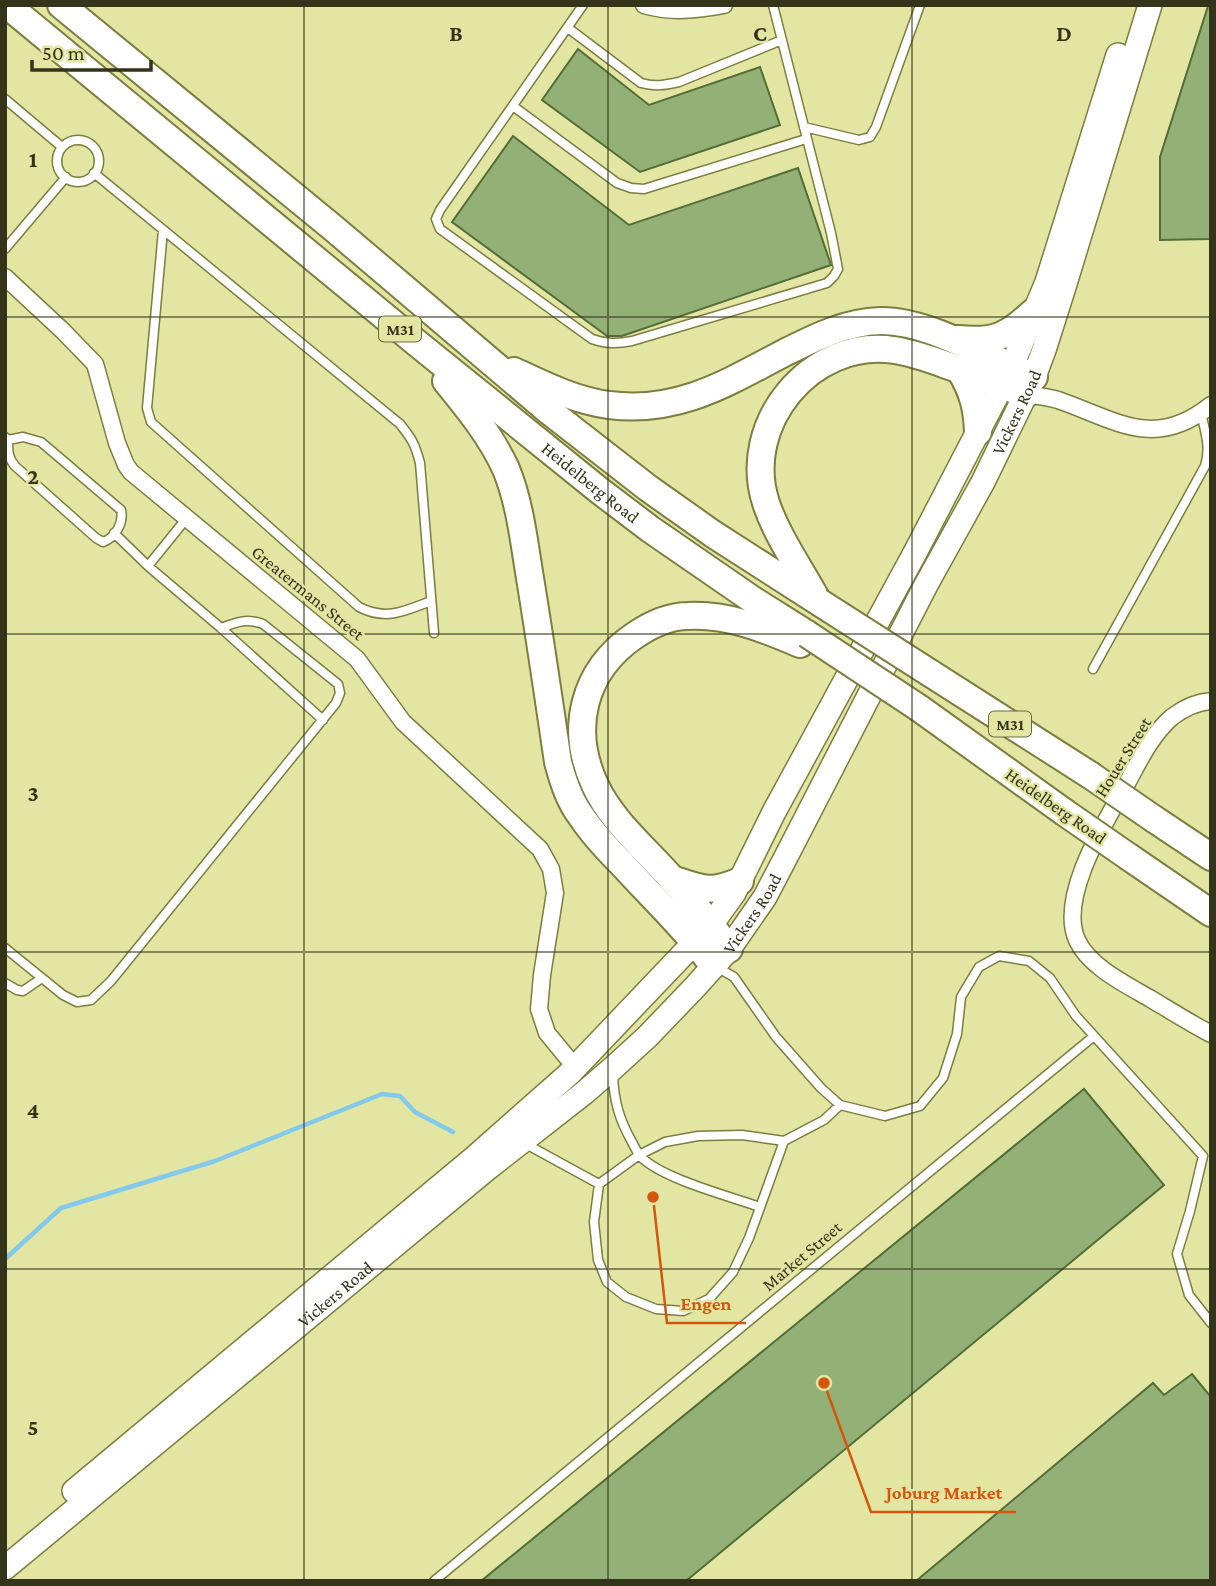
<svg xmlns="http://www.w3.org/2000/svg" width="1216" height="1586" font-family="'Crimson Pro',serif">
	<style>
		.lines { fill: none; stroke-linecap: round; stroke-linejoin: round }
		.stream { stroke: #82c9ec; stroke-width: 4.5 }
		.building { fill: #93b076; stroke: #536d36; stroke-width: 2 }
		.service-casing { stroke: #7c7d3e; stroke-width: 11 }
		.minor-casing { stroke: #7c7d3e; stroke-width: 19 }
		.secondary-casing { stroke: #7c7d3e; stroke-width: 26 }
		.primary-casing { stroke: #7c7d3e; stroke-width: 30 }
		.service { stroke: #fff; stroke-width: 8 }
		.minor { stroke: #fff; stroke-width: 16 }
		.secondary { stroke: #fff; stroke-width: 23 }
		.primary { stroke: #fff; stroke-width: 26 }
		.primary-bridge-casing { stroke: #7c7d3e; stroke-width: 30; stroke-linecap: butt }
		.primary-bridge { stroke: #fff; stroke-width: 26 }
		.grid { fill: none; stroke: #333419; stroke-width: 2; stroke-opacity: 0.55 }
		.labels { text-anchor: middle; stroke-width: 5; stroke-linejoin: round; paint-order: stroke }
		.shield { fill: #e3e6a3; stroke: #686942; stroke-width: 2 }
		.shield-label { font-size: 16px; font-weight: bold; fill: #333419 }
		.street-label { font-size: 18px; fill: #333419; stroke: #e3e6a3 }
		.grid-label { font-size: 23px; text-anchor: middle; font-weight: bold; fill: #333419; stroke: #e3e6a3; stroke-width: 5; stroke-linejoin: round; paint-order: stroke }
		.leader { fill: none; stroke: #d6550d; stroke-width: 2.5 }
		.callout-dot { fill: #d6550d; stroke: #e3e6a3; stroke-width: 2.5 }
		.callout-label { font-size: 19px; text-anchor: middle; font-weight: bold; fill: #d6550d; stroke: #e3e6a3; stroke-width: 5; stroke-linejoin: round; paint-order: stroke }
	</style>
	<rect width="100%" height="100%" fill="#e3e6a3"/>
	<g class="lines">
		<!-- stream -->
		<path class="stream" d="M5,1259l56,-51 154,-47 167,-67 18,2 15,16 38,20"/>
	</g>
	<!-- building -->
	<path class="building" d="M1208,6h3v233l-51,1v-83z
		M578,49l71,56 111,-38 20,58 -140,47 -98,-72z
		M513,136l116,89 169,-57 33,97 -209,71h-15l-155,-114z
		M1084,1089l80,96 -478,396h-205z
		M1192,1374l19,23v184h-295l237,-198 11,12z"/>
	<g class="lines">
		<!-- service casing -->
		<g class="service-casing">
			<path id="service" d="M583,5l-143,205 -4,9 4,10 152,110c14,5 25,5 40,2l195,-58 7,-7 4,-7 -7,-36 -58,-228
				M568,28l73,55c14,4 24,2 38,-1l103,-42
				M5,99l57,48
				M513,106l104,77 14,5 13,1 162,-50
				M804,127l55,13 11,-3 6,-10 44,-122
				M57 161a21 21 0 1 1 42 0a21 21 0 1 1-42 0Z
				M94,173l306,251c12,15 15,20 20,39l14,170
				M163,230l-16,178 4,14 208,185c27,14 46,4 72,-6
				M5,249l61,-72
				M5,437l3,3 15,-3 18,5 80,68c3,13 -6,28 -18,32l-7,-4 -81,-72c-7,-8 -7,-15 -7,-26
				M186,519l-38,47 73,62 102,92
				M114,533l34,33
				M1093,669l112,-203c6,-19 0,-35 -4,-53
				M5,948l58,47 14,7 14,-2 20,-19 225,-278 4,-10 -2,-9 -75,-60c-17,-6 -26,-2 -42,4
				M715,966l19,11 42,60 45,51 19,17 45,11 35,-10 23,-28 14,-44 4,-37 18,-30 20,-11 30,5 21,17 26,38 127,140 -13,55 -13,43 12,41 22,28
				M5,983l12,7 6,1 19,-13
				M613,1075c1,26 6,44 19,67 2,4 5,10 8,14 22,23 89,40 120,51
				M524,1143l75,41 40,-29 26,-13 33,-6 44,-1 42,6 40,-21 16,-15
				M599,1184l-5,38 4,38 9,22 19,15 30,12 27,2 26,-12 24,-27 16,-34 35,-97
				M434,1581l660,-545"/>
		</g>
		<!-- minor casing -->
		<g class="minor-casing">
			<path id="minor" d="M644,5c27,8 53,5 80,0
				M5,277l58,54 32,33 22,79 9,22 5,7 226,187 46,63 137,127 11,20 4,24 -13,82 -3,34 8,24 28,34
				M1026,394c10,2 22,3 32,6 58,20 96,51 153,5
				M1211,701c-15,1 -27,7 -39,16 -21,18 -34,46 -47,70 -21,37 -67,111 -48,153 12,27 50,45 74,59 20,12 39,24 60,35"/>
		</g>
		<!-- secondary casing -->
		<g class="secondary-casing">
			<g id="secondary">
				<path d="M74,1491l400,-333 95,-84 142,-149 23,-32 40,-81 142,-261 95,-183 36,-86 71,-227"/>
				<path id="s1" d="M5,1568l483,-400 96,-75 29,-25 34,-31 48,-50 34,-38 36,-52 23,-44 138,-268 57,-103 51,-105 10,-27 20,-63 86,-282"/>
			</g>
		</g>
		<!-- primary casing -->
		<g class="primary-casing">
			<g id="primary">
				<path id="s2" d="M7,5l411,339 182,147 50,38 103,71 54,34"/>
				<path d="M61,5l271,222 217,184 99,77 65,46 106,68"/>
				<path d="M958,339c40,4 49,-4 78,-29"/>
				<path d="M960,370c13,22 17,37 18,62"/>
				<path d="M514,371c30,14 62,30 95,34 68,9 118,-22 175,-52 30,-15 61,-31 96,-32 49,-1 108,37 154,56"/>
				<path d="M446,381c22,27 45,55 60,88 14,34 18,73 24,109 10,61 19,123 28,184 5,19 11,38 23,54 12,18 27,34 42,49 30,33 63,64 90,100"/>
				<path d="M816,598c-17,-31 -39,-62 -50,-95 -26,-79 45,-165 128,-153 21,3 41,11 61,18 24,9 47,17 71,26"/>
				<path d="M930,673l160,102"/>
				<path d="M919,708l145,104"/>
				<path d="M1154,819l57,38"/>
				<path d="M1129,857l82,56"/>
				<path d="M672,879c30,10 37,15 68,2"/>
				<path d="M729,949c-18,-24 -37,-48 -57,-70 -26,-30 -60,-57 -77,-94 -26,-56 -12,-114 39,-149 16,-11 35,-20 54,-20 40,-2 77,13 112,28"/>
			</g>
		</g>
		<!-- service -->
		<use href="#service" class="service"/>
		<!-- minor -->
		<use href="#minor" class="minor"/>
		<!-- secondary -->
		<use href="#secondary" class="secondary"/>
		<!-- primary -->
		<use href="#primary" class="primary"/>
		<!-- primary-bridge casing -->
		<g class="primary-bridge-casing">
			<path id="primary-bridge" d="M819,602l111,71
				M807,634l112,74
				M1090,775l64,44
				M1064,812l65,45"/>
		</g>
		<!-- primary-bridge -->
		<use href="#primary-bridge" class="primary-bridge"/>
	</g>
	<!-- grid -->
	<path class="grid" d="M304,5v1576M608,5v1576M912,5v1576M5,317h1206M5,634h1206M5,952h1206M5,1269h1206"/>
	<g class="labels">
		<!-- shield labels -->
		<g class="shield">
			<rect x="379" y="316.5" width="42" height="25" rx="5"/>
			<rect x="989" y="711.5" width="42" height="25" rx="5"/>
		</g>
		<g class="shield-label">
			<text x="400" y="335">M31</text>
			<text x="1010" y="730">M31</text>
		</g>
		<!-- street labels -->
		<g class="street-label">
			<text dy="6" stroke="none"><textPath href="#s1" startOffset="1563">Vickers Road</textPath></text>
			<text dy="6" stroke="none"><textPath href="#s2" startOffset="754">Heidelberg Road</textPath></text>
			<text transform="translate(308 593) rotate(39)" y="6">Greatermans Street</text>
			<text transform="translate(1123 757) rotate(-58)" y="6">Houer Street</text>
			<text transform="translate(1056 806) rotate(35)" y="6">Heidelberg Road</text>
			<text dy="6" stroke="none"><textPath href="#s1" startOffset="996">Vickers Road</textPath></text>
			<text transform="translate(802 1256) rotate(-40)" y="6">Market Street</text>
			<text dy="6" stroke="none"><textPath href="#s1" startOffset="429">Vickers Road</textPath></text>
		</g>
	</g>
	<g class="grid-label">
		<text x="456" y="41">B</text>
		<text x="760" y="41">C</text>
		<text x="1064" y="41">D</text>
		<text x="33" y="167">1</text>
		<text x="33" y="484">2</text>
		<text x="33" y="801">3</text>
		<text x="33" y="1118">4</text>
		<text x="33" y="1435">5</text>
	</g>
	<!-- callouts -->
	<path class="leader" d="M653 1197L667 1323H746M824 1383L871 1512H1016"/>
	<g class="callout-dot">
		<circle cx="653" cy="1197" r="7"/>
		<circle cx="824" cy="1383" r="7"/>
	</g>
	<g class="callout-label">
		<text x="706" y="1310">Engen</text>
		<text x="944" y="1499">Joburg Market</text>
	</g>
	<!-- border -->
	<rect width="1216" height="1586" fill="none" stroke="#333419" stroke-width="14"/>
	<!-- scale -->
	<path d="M32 60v10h119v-10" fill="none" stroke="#333419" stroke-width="3.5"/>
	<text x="42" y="60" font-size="21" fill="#333419" stroke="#e3e6a3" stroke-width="5" paint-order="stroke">50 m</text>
</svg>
